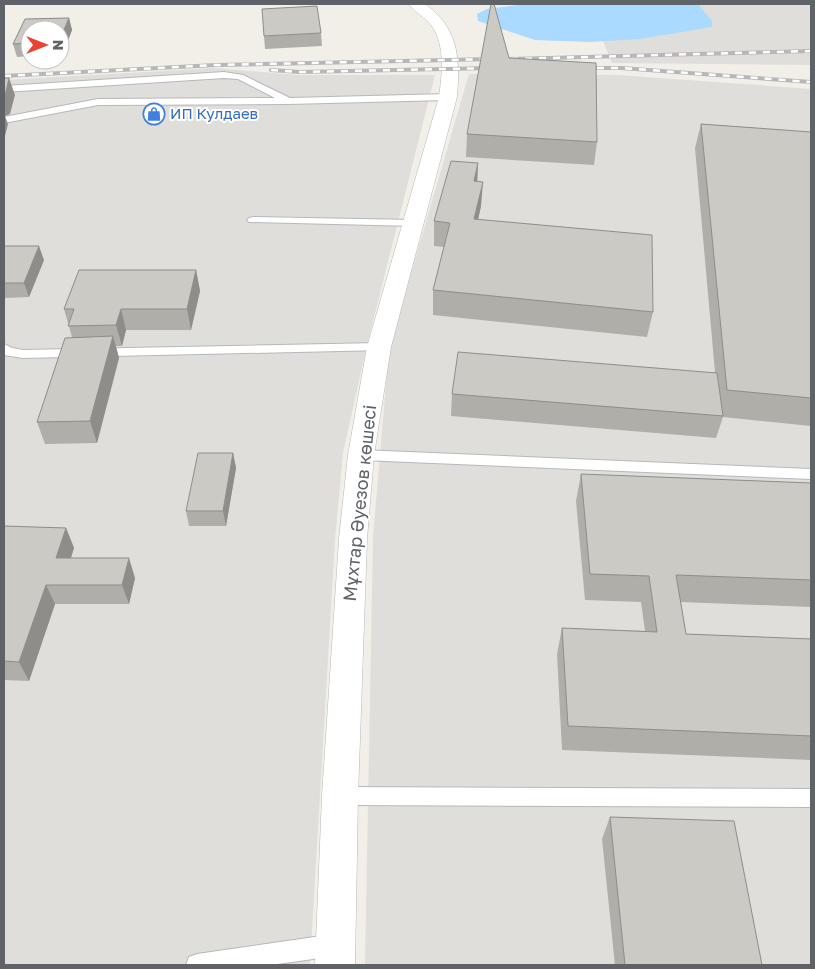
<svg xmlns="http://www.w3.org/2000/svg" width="815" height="969" font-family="'Golos Text',sans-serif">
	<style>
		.industrial { fill: #e0deda }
		.water { fill: #aadaff }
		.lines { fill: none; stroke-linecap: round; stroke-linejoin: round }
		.service-casing { stroke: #b5b8bc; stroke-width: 2 }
		.tertiary-casing { stroke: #b5b8bc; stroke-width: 1 }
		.service { fill: #fff; fill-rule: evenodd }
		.tertiary { fill: #fff; fill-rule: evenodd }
		.rail-casing { stroke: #b6b7b8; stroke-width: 4 }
		.rail { stroke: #fff; stroke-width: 2.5; stroke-dasharray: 7; stroke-linecap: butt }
		.wall { fill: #afaea9 }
		.shaded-wall { fill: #8f8d8a }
		.building { fill: #cccac5; stroke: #8f8d8a }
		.labels { text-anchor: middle; stroke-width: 4; stroke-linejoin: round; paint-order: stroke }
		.far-shop-label { font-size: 15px; fill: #366cbe; stroke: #fff; text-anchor: start }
		.street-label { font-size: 18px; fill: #5f6368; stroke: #fff }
	</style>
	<rect width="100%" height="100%" fill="#f1efe8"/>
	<!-- industrial -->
	<path class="industrial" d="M588,4h223v61l-199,-2z
		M215,68l83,7h137l-68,270 -24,108 -8,86 -25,426h-306v-885z
		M469,74l149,1 193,14v876h-446l8,-428 16,-188z"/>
	<!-- water -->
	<path class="water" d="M526,4h172l14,17v6l-72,12 -51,3 -54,-2 -57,-19 -1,-7 10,-5z"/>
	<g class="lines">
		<!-- service casing -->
		<g class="service-casing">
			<path id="service" d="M224,72l19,3 47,23 158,-4 5,3 -5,3 -160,4 -190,1 -94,18v-6l94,-18 177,-1 -37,-19 -14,-1 -220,14v-6z
				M253,217l161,3 6,3 -6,3 -165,-4 -2,-2 2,-2z
				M379,343l5,1 2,3 -2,3 -361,8 -19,-3v-11l8,4 11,2z
				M361,450l450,19v10l-450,-19 -5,-1 -2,-4 2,-4z
				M340,787l471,2v18l-471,-2 -7,-3 -3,-6 3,-6z
				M335,934l8,3 3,8 -3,8 -8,3 -65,9h-84l3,-8 8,-3z"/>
		</g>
		<!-- tertiary casing -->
		<g class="tertiary-casing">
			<path id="tertiary" d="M409,4h16c34,25 35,54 32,93l-66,250 -17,108 -7,84 -9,257 -3,169h-40l7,-169 17,-257 9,-84 19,-108 72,-250c3,-23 7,-52 -8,-72 -6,-8 -17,-13 -22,-21z"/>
		</g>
		<!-- service -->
		<use href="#service" class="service"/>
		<!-- tertiary -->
		<use href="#tertiary" class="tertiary"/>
		<!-- rail casing -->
		<g class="rail-casing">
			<path id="rail" d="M511,59l300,-8
				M583,68h38l190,14
				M271,70l29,2 193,-4
				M4,76l212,-11 277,-6"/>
		</g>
		<!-- rail -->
		<use href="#rail" class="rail"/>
	</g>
	<!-- wall -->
	<path class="wall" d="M69,18l3,12 -10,26h-2v-26h-30v26l-13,1 -4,-13 12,-25z
		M321,33l1,13 -57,3 -1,-13z
		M509,58l88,84 -3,23 -128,-8 1,-23z
		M701,124l110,8v294l-88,-9 -7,21 -265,-22 1,-22 263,-22 -20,-224z
		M478,163l-1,18 4,25 -3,13 175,93 -6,25 -214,-22v-25l11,-43 -10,-1v-25z
		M4,246l40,14 -15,37 -25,1z
		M196,270l4,21 -9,39h-65l-4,16h-6l3,12 -22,85 -52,1 -8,-22 35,-85 -8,-28z
		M233,453l3,15 -10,58h-37l-3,-15z
		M581,474l230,9v124l-130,-5 5,32 125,5v121l-249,-10 -5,-96 5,-26 83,3 -4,-29 -56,-2 -9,-99z
		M4,526l62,2 8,20 -3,10 64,20 -6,26h-74l-26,77 -25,-1z
		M610,817l152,148h-147l-13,-126z"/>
	<!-- shaded-wall -->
	<path class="shaded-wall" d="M69,18l3,12 -10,26 -2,-7v-10z
		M9,78l6,17 -5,19 -5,2 3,8 -4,16v-43z
		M478,163l-1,24 -3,-6z
		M483,182l-2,24 -8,37 1,-24z
		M39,246l5,14 -15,37 -5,-14z
		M196,270l4,21 -9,39 -4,-21z
		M121,309l5,21 -4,16 -6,-21z
		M113,336l6,22 -22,85 -7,-22z
		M233,453l3,15 -10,58 -3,-15z
		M66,528l8,20 -10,30 -8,-20z
		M129,558l6,20 -6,26 -7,-19z
		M46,585l9,19 -26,77 -10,-19z"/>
	<!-- building -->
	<path class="building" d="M491,4h3l15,54 87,5 1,79 -130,-8z
		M317,6l4,27 -57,3 -2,-27z
		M69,18l-9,21v-9h-30v13l-17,1 12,-25z
		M4,78h5l-4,18 -1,1z
		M701,124l110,8v266l-84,-8z
		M451,161l27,2 -4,18 9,1 -9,37 178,16 1,77 -220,-22 17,-67 -16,-2z
		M4,246h35l-15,37h-20z
		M79,270h117l-9,39h-66l-5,16 -48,1 6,-17h-10z
		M113,336l-23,85 -53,1 28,-84z
		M458,352l259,21 6,43 -271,-22z
		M198,453h35l-10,58h-37z
		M581,474l230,9v97l-135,-5 10,59 125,5v97l-243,-10 -6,-98 95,4 -8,-56 -59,-2z
		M4,526l62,2 -10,30h73l-7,27h-76l-27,77 -15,-1z
		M610,817l124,4 28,144h-137z"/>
	<!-- icons -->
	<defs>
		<g id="shop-ring" transform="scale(1.125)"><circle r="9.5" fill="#fff" stroke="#3f7fe0" stroke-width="1.5"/><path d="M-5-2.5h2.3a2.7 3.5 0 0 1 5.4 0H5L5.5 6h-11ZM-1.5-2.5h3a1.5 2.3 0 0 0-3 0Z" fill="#3f7fe0"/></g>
	</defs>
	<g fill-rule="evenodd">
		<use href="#shop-ring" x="154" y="114"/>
	</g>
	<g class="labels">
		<!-- far-shop labels -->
		<g class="far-shop-label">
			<text x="170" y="119">ИП Кулдаев</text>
		</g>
		<!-- street labels -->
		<g class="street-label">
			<text transform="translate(360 503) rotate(-84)" y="6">Мұхтар Әуезов көшесі</text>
		</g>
	</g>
	<!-- border -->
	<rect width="815" height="969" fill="none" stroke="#5f6368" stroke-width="10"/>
	<!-- north arrow -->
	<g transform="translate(45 45) rotate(90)"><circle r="24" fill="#ffffff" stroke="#bfc1c3"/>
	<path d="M0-4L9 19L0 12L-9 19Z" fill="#ea4335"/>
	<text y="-8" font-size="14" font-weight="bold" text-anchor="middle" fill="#5f6368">N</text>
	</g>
</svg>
